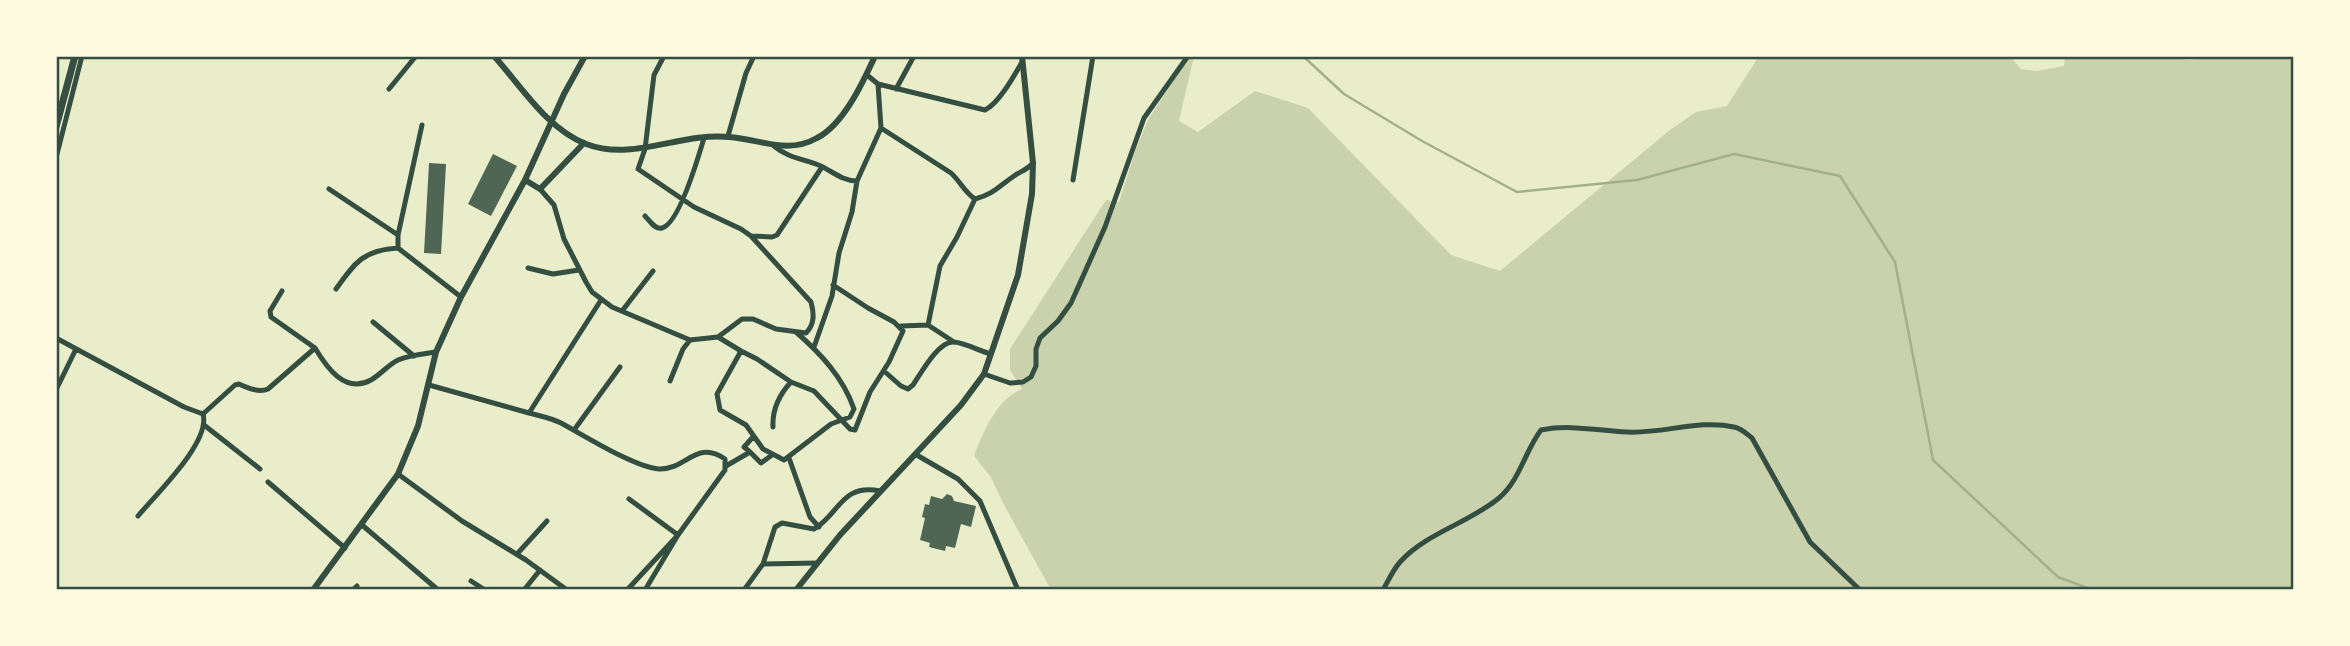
<svg xmlns="http://www.w3.org/2000/svg" width="2350" height="646" font-family="Manrope,sans-serif">
	<style>
		.green { fill: #cad2ad }
		.lines { fill: none; stroke-linecap: round; stroke-linejoin: round }
		.stream { stroke: #a3b18a; stroke-width: 2.5 }
		.building { fill: #4f6655 }
		.minor { stroke: #344e41; stroke-width: 5 }
		.tertiary { stroke: #344e41; stroke-width: 6 }
		.secondary { stroke: #344e41; stroke-width: 7 }
		.neatline { fill: none; stroke: #344e41; stroke-width: 2.5 }
	</style>
	<rect width="100%" height="100%" fill="#e9edc9"/>
	<!-- green -->
	<path class="green" d="M1190,56h4l-15,65 19,11 57,-41 53,17 143,147 49,16 170,-141 26,-18 31,-6 32,-50h251l11,13 16,2 27,-5 1,-10h85l40,4 34,-4h70v534h-1243l-48,-87 -12,-26 -17,-21c10,-25 22,-56 48,-67l-12,-19v-21l96,-149 13,2 17,-53 13,-31z"/>
	<g class="lines">
		<!-- stream -->
		<path class="stream" d="M1303,56l41,38 78,47 95,51 120,-12 97,-26 106,22 55,86 38,198 125,117 35,13"/>
	</g>
	<!-- building -->
	<path class="building" d="M493,154l24,12 -26,50 -23,-12z
		M429,163l17,1 -5,90 -17,-1z
		M947,494l5,2 2,5 22,5 -5,21 -10,-3 -6,24 -9,-2 -1,5 -16,-4 1,-4 -10,-3 5,-22 -3,-1 3,-13 4,1 2,-9 11,3z"/>
	<g class="lines">
		<!-- minor -->
		<path class="minor" d="M867,75l11,9 3,44
			M878,84l107,26c14,-7 29,-34 37,-48
			M389,89l27,-33
			M896,89l18,-33
			M728,136l18,-63 8,-17
			M774,146c14,12 30,13 47,20 12,6 22,15 36,15l24,-53 70,45c9,8 14,20 24,26
			M56,158l26,-102
			M1073,180l20,-124
			M329,189l69,46v13l63,49
			M540,189l14,16 10,34 22,43 6,10 20,15 78,33 28,-3 24,-18h11l23,10 30,4c9,-9 8,-20 5,-31l-60,-66 -10,-7 -47,-22 -56,-38 7,-20 9,-74 10,-19
			M645,216c5,5 10,14 17,12 17,-4 37,-73 42,-90
			M398,235l24,-110
			M751,236l21,1 5,-2 45,-68
			M528,268l25,6 26,-4
			M336,289c19,-27 28,-39 62,-41
			M282,291l-12,20 1,6 44,31
			M601,300l-72,113c11,3 22,5 32,10 24,13 73,44 98,46 27,1 37,-30 66,-10v11l-47,65 -51,55
			M622,311l31,-40
			M373,322l41,34
			M928,325l12,-59 17,-29 18,-38c19,-5 24,-13 39,-23 7,-5 13,-6 19,-13
			M901,326l27,-1 26,17
			M718,337l23,14 -24,43 3,16 26,15 17,24 21,11 47,-36 19,-7 4,-8c-11,-32 -34,-56 -58,-77
			M56,338l128,69 19,7
			M814,347l18,-51 7,-43 13,-41 5,-31
			M741,351l16,8 34,23 23,9 36,38 5,1 15,-38 19,-30 14,-31 -9,-9 -26,-14 -35,-23
			M884,371l17,15 7,3 5,-4c8,-12 26,-45 41,-43 12,1 25,9 37,12
			M984,374l26,9 13,-1 8,-5 5,-11v-17l4,-11 18,-17 13,-18 34,-76 39,-109 44,-62
			M670,381l13,-32 7,-9
			M429,385l100,28
			M56,390l20,-41
			M203,414l32,-29 4,-1c9,4 20,9 29,5l47,-41c12,20 30,46 56,32 9,-5 17,-15 27,-20 12,-5 26,-6 38,-8
			M204,425l56,44
			M773,427c-1,-18 6,-32 18,-45
			M574,430l46,-63
			M750,452l-6,-5 9,-10
			M915,454l43,25 22,22 38,89
			M789,458l21,59 9,10
			M726,466l24,-14 11,11 11,-8
			M398,474l64,47 64,39 41,30
			M268,482l77,66
			M629,499l49,36 -33,55
			M138,516c18,-22 73,-74 65,-102
			M362,525l75,64
			M517,554l30,-33
			M763,564l12,-37 7,-4 32,6c25,-14 27,-46 66,-38
			M471,581l14,9
			M353,590l4,-4
			M524,590l16,-20
			M744,590l19,-26 55,-1
			M1383,590c5,-9 10,-20 17,-28 26,-29 69,-39 99,-64 21,-18 26,-47 42,-68 30,-6 57,1 86,2 36,2 72,-13 107,-5 7,1 13,7 18,11l58,104 50,48"/>
		<!-- tertiary -->
		<path class="tertiary" d="M494,56c27,30 53,73 92,88 47,18 95,-12 143,-7 31,2 58,18 88,1 27,-14 46,-56 58,-82
			M525,180l15,9 44,-46
			M313,590l85,-116 20,-48 18,-74 25,-55 64,-117 39,-86 21,-38
			M796,590l44,-55 121,-130 23,-31 34,-99 14,-81 1,-31 -11,-107"/>
		<!-- secondary -->
		<path class="secondary" d="M56,127l19,-71"/>
	</g>
	<!-- border -->
	<rect width="2350" height="646" fill="none" stroke="#fefae0" stroke-width="116"/>
	<rect x="58" y="58" width="2234" height="530" class="neatline"/>
</svg>
